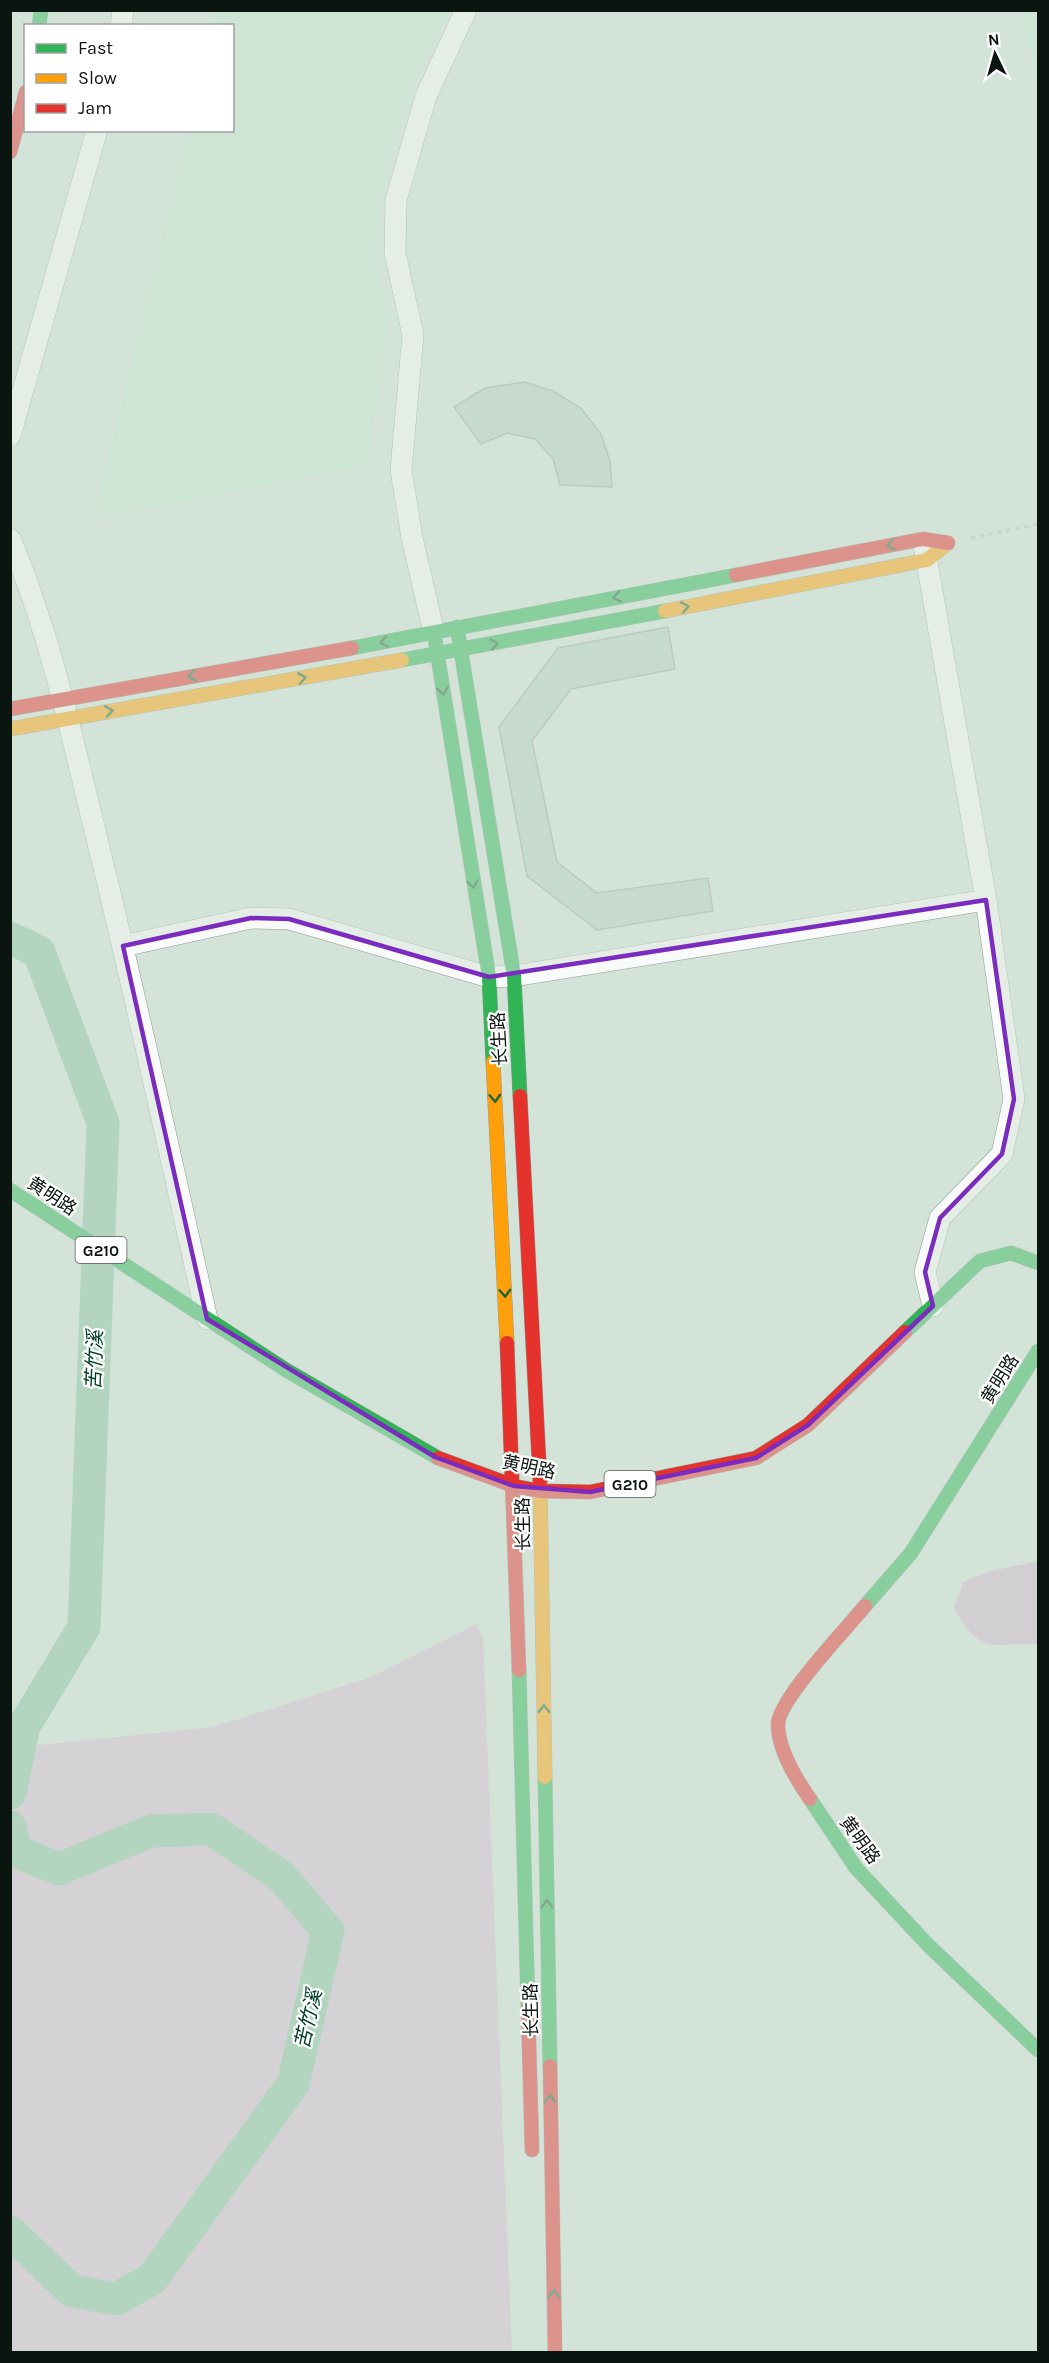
<svg xmlns="http://www.w3.org/2000/svg" width="1049" height="2363" font-family="Karla,'Noto Sans SC',sans-serif">
	<style>
		.built { fill: #c8e4d1 }
		.green { fill: #d7bdd1 }
		.forest { fill: #d1b6cb }
		.lines { fill: none; stroke-linecap: round; stroke-linejoin: round }
		.river { stroke: #8cc4a3; stroke-width: 33 }
		.building { fill: #b8cec0; stroke: #9faba3; stroke-width: 1.5 }
		.street-casing { stroke: #8e9b93; stroke-width: 22 }
		.fast-casing { stroke: #8e9b93; stroke-width: 15 }
		.slow-casing { stroke: #8e9b93; stroke-width: 15 }
		.jam-casing { stroke: #8e9b93; stroke-width: 15 }
		.path { stroke: #bdc2bf; stroke-width: 3; stroke-dasharray: 4.5 4.5; stroke-linecap: butt }
		.street { stroke: #f8fbf9; stroke-width: 21 }
		.fast { stroke: #30b455; stroke-width: 14 }
		.slow { stroke: #ff9f0a; stroke-width: 14 }
		.jam { stroke: #e5322d; stroke-width: 14 }
		.oneway { stroke: #1e6432 }
		.marked { fill: none; stroke: #7b2cbf; stroke-width: 4.5; stroke-linejoin: round }
		.labels { text-anchor: middle; stroke-width: 4.5; stroke-linejoin: round; paint-order: stroke }
		.shield { fill: #fff; stroke: #545b57; stroke-width: 1.5 }
		.shield-label { font-size: 16px; font-weight: bold; fill: #0b150f }
		.street-label { font-size: 18px; fill: #0b150f; stroke: #fff }
		.water-label { font-size: 20px; font-style: italic; fill: #034126; stroke: #fff }
	</style>
	<rect width="100%" height="100%" fill="#d3e3d8"/>
	<!-- built -->
	<path class="built" d="M216,10l235,1 -33,61 -32,98 -13,89 16,56 -21,150 -274,53 93,-387 45,-1v-104l-20,-1z
		M1020,11h18v70z"/>
	<!-- green -->
	<path class="green" d="M477,1624l6,15 29,713h-501v-604l202,-21 156,-49z"/>
	<!-- forest -->
	<path class="forest" d="M1038,1561v83c-48,-1 -57,12 -84,-36l9,-26 28,-11z"/>
	<g class="lines">
		<!-- river -->
		<path class="river" d="M10,938l29,14 64,171 -19,504 -60,99 -14,67
			M10,1827l5,24 44,18 92,-38 60,-2 70,47 47,55 -35,153 -141,195 -36,20 -44,-8 -62,-59"/>
	</g>
	<!-- building -->
	<path class="building" d="M524,382l29,9 28,17 20,26 9,27 2,26 -52,-2 -7,-26 -18,-20 -28,-6 -26,11 -27,-37 31,-19z
		M668,627l7,42 -104,20 -39,52 25,121 40,31 111,-15 5,33 -116,19 -70,-54 -28,-149 59,-79z"/>
	<g class="lines">
		<!-- street casing -->
		<g class="street-casing">
			<path id="street" d="M121,26l2,-16
				M10,436l87,-306
				M10,539c41,96 62,199 87,300 39,159 74,320 110,480
				M924,545l62,355 28,199 -12,55 -62,64 -15,54 8,34
				M434,633l-22,-95 -11,-68 12,-135 -18,-82 1,-53 30,-104 40,-86
				M123,946l128,-28 38,1 200,58 25,-1 472,-76"/>
		</g>
		<!-- fast casing -->
		<g class="fast-casing">
			<path id="fast" d="M39,26l2,-16
				M457,627l57,349 6,120
				M434,633l55,344 4,85
				M352,648l384,-73
				M402,660l263,-49
				M10,1190l276,180 152,88
				M905,1332l75,-71 31,-8 27,10
				M865,1606l46,-53 127,-202
				M519,1670l9,338
				M545,1777l5,289
				M810,1799l46,69 72,77 110,105"/>
		</g>
		<!-- slow casing -->
		<g class="slow-casing">
			<path id="slow" d="M665,611l262,-51 21,-17
				M10,729l392,-69
				M493,1062l14,281
				M540,1481l5,296"/>
		</g>
		<!-- jam casing -->
		<g class="jam-casing">
			<path id="jam" d="M10,152l16,-60
				M736,575l187,-36 25,4
				M10,709l342,-61
				M520,1096l20,385
				M507,1343l12,327
				M438,1458l76,28 26,5 50,1 166,-34 52,-33 97,-93
				M810,1799c-14,-20 -32,-50 -32,-75 1,-25 69,-96 87,-118
				M528,2008l4,142
				M550,2066l5,286"/>
		</g>
		<!-- path -->
		<path class="path" d="M971,538l67,-14"/>
		<!-- street -->
		<use href="#street" class="street"/>
		<!-- fast -->
		<use href="#fast" class="fast"/>
		<!-- slow -->
		<use href="#slow" class="slow"/>
		<!-- jam -->
		<use href="#jam" class="jam"/>
	</g>
	<!-- one-way arrows -->
	<defs><path id="oneway-chevron" d="M-2-3.5L2.5 0L-2 3.5" fill="none" stroke-width="1.6" stroke-linecap="round" stroke-linejoin="round" transform="scale(1.5)"/></defs>
	<g class="oneway">
		<use href="#oneway-chevron" transform="translate(891 545) rotate(169)"/>
		<use href="#oneway-chevron" transform="translate(617 597) rotate(169)"/>
		<use href="#oneway-chevron" transform="translate(685 607) rotate(-11)"/>
		<use href="#oneway-chevron" transform="translate(384 642) rotate(170)"/>
		<use href="#oneway-chevron" transform="translate(494 644) rotate(-11)"/>
		<use href="#oneway-chevron" transform="translate(192 676) rotate(170)"/>
		<use href="#oneway-chevron" transform="translate(302 678) rotate(-10)"/>
		<use href="#oneway-chevron" transform="translate(443 691) rotate(81)"/>
		<use href="#oneway-chevron" transform="translate(109 711) rotate(-10)"/>
		<use href="#oneway-chevron" transform="translate(473 884) rotate(81)"/>
		<use href="#oneway-chevron" transform="translate(495 1098) rotate(87)"/>
		<use href="#oneway-chevron" transform="translate(505 1293) rotate(87)"/>
		<use href="#oneway-chevron" transform="translate(544 1709) rotate(-91)"/>
		<use href="#oneway-chevron" transform="translate(547 1904) rotate(-91)"/>
		<use href="#oneway-chevron" transform="translate(550 2099) rotate(-91)"/>
		<use href="#oneway-chevron" transform="translate(554 2294) rotate(-91)"/>
	</g>
	<!-- marked area -->
	<path d="M0 0H1049V2363H0ZM986,900l28,199 -12,55 -62,64 -15,54 8,34 -125,119 -52,33 -166,34 -76,-6 -79,-29 -228,-138 -84,-373 128,-28 38,1 200,58z" fill="#d3e3d8" fill-opacity=".55" fill-rule="evenodd"/>
	<path class="marked" d="M986,900l28,199 -12,55 -62,64 -15,54 8,34 -125,119 -52,33 -166,34 -76,-6 -79,-29 -228,-138 -84,-373 128,-28 38,1 200,58z"/>
	<g class="labels">
		<!-- shield labels -->
		<g class="shield">
			<rect x="75.5" y="1237" width="51" height="26" rx="4.5"/>
			<rect x="604.5" y="1471" width="51" height="26" rx="4.5"/>
		</g>
		<g class="shield-label">
			<text x="101" y="1256">G210</text>
			<text x="630" y="1490">G210</text>
		</g>
		<!-- street labels -->
		<g class="street-label">
			<text transform="translate(499 1039) rotate(-93)" y="6">长生路</text>
			<text transform="translate(52 1196) rotate(33)" y="6">黄明路</text>
			<text transform="translate(1000 1379) rotate(-58)" y="6">黄明路</text>
			<text transform="translate(529 1467) rotate(12)" y="6">黄明路</text>
			<text transform="translate(523 1524) rotate(-91)" y="6">长生路</text>
			<text transform="translate(860 1840) rotate(54)" y="6">黄明路</text>
			<text transform="translate(531 2010) rotate(-91)" y="6">长生路</text>
		</g>
		<!-- water labels -->
		<g class="water-label">
			<text transform="translate(94 1360) rotate(-88)" y="7">苦竹溪</text>
			<text transform="translate(308 2019) rotate(-77)" y="7">苦竹溪</text>
		</g>
	</g>
	<!-- border -->
	<rect width="1049" height="2363" fill="none" stroke="#0b150f" stroke-width="24"/>
	<!-- legend -->
	<rect x="24" y="24" width="210" height="108" fill="#ffffff" stroke="#9da19f" stroke-width="1.5"/>
	<rect x="36" y="44" width="30" height="9" fill="#30b455" stroke="#9da19f" stroke-width="1.5"/>
	<text x="78" y="54" font-size="18" fill="#0b150f">Fast</text>
	<rect x="36" y="74" width="30" height="9" fill="#ff9f0a" stroke="#9da19f" stroke-width="1.5"/>
	<text x="78" y="84" font-size="18" fill="#0b150f">Slow</text>
	<rect x="36" y="104" width="30" height="9" fill="#e5322d" stroke="#9da19f" stroke-width="1.5"/>
	<text x="78" y="114" font-size="18" fill="#0b150f">Jam</text>
	<!-- north arrow -->
	<g transform="translate(995 54) rotate(355)" stroke="#ffffff" stroke-width="4.5" paint-order="stroke">
	<path d="M0-4.5L10 22L0 15L-10 22Z" fill="#0b150f"/>
	<text y="-9" font-size="16" font-weight="bold" text-anchor="middle" fill="#0b150f">N</text>
	</g>
</svg>
